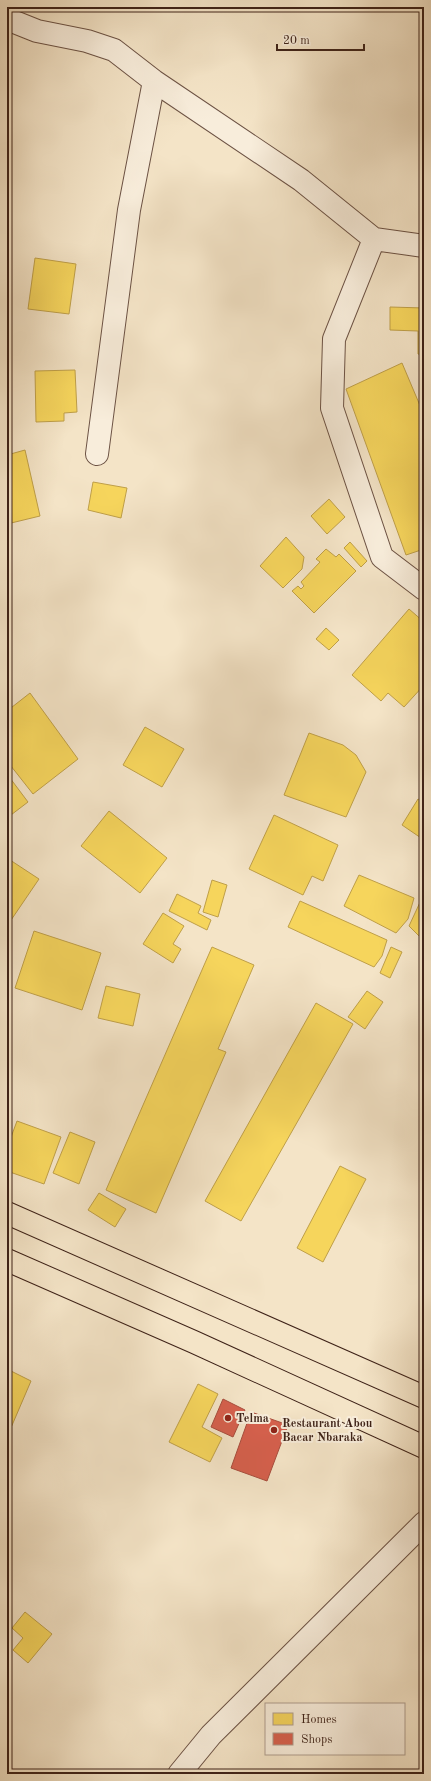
<svg xmlns="http://www.w3.org/2000/svg" width="431" height="1781" font-family="'Old Standard TT',serif">
	<style>
		.homes { fill: #f6d55c; stroke: #bf9f48 }
		.shops { fill: #d6604d; stroke: #a84d3d }
		.lines { fill: none; stroke-linecap: round; stroke-linejoin: round }
		.minor-casing { stroke: #6c5244; stroke-width: 24 }
		.major-casing { stroke: #3e2218; stroke-width: 24 }
		.minor { stroke: #f8eddb; stroke-width: 22 }
		.major { stroke: #f4e4c7; stroke-width: 22 }
		.poi-dot { fill: #8f2418; stroke: #f8eddb; stroke-width: 1.5 }
		.labels { text-anchor: middle; stroke-width: 4; stroke-linejoin: round; paint-order: stroke }
		.poi-label { font-size: 12px; font-weight: bold; fill: #3e2218; stroke: #f8eddb; text-anchor: start }
	</style>
	<rect width="100%" height="100%" fill="#f4e4c7"/>
	<filter id="stains"><feTurbulence type="fractalNoise" baseFrequency=".005" numOctaves="4"/><feColorMatrix values="0 0 0 0 .2 0 0 0 0 .09 0 0 0 0 .02 0 0 0 .5 -.17"/></filter>
	<radialGradient id="worn" r=".72"><stop offset=".6" stop-color="#630" stop-opacity="0"/><stop offset="1" stop-color="#630" stop-opacity=".3"/></radialGradient>
	<!-- homes -->
	<path class="homes" d="M35,258l41,6 -7,50 -41,-5z
		M390,307l34,1v47l-6,-1v-23l-28,-1z
		M402,363l22,52v134l-18,6 -60,-166z
		M75,370l2,42 -13,1v8l-28,1 -1,-51z
		M25,450l15,66 -33,8v-69z
		M93,482l34,6 -6,30 -33,-8z
		M329,499l16,18 -18,17 -16,-18z
		M286,537l18,20 -2,12 -19,19 -23,-22z
		M350,542l17,19 -6,6 -17,-19z
		M326,549l10,8 3,-3 17,17 -42,42 -22,-22 6,-5 3,3 3,-3 -3,-4 19,-20 -4,-3z
		M409,609l15,13v63l-20,22 -16,-14 -7,8 -29,-26z
		M326,628l13,12 -10,10 -13,-11z
		M30,693l48,66 -45,35 -26,-33v-50z
		M145,727l39,22 -22,38 -39,-22z
		M309,733l34,12 13,10 10,17 -20,45 -62,-22z
		M7,774l21,28 -21,16z
		M418,799l6,3v38l-22,-15z
		M109,811l58,47 -27,35 -59,-47z
		M274,815l64,30 -15,36 -11,-5 -9,19 -54,-26z
		M7,858l32,21 -32,47z
		M359,875l55,23 -6,21 -12,14 -52,-27z
		M212,880l15,5 -9,32 -15,-5z
		M177,894l24,12 -3,7 13,7 -4,10 -38,-19z
		M422,898l2,1v42l-15,-15z
		M300,901l87,39 -5,16 -8,11 -86,-40z
		M163,913l21,13 -11,18 8,5 -8,14 -30,-19z
		M34,931l67,22 -19,57 -67,-22z
		M212,947l42,18 -36,84 8,3 -70,161 -50,-23z
		M391,947l11,5 -12,26 -10,-5z
		M106,986l34,8 -7,32 -35,-8z
		M367,991l16,11 -18,27 -17,-12z
		M316,1003l37,21 -112,197 -36,-20z
		M17,1121l44,16 -17,47 -37,-13v-23z
		M70,1132l25,10 -16,42 -26,-11z
		M340,1166l26,13 -43,83 -26,-14z
		M99,1193l27,16 -11,18 -27,-17z
		M7,1369l24,12 -24,56z
		M198,1384l20,10 -16,33 20,11 -12,24 -41,-20z
		M25,1612l27,22 -24,29 -15,-13 10,-12 -11,-10z"/>
	<!-- shops -->
	<path class="shops" d="M223,1399l22,11 -12,27 -22,-10z
		M251,1412l37,13 -21,56 -36,-13z"/>
	<g class="lines">
		<!-- minor casing -->
		<g class="minor-casing">
			<path id="minor" d="M7,19l30,12 50,10 27,9 40,31 147,99 73,59 50,7
				M374,239l-40,100 -2,69 50,149 42,32
				M97,454l32,-244 25,-129
				M179,1774l32,-39 213,-212"/>
		</g>
		<!-- major casing -->
		<g class="major-casing">
			<path id="major" d="M7,1213l417,184
				M7,1260l187,82 230,105"/>
		</g>
		<!-- minor -->
		<use href="#minor" class="minor"/>
		<!-- major -->
		<use href="#major" class="major"/>
	</g>
	<!-- markers -->
	<g class="poi-dot">
		<circle cx="228" cy="1418" r="4"/>
		<circle cx="274" cy="1430" r="4"/>
	</g>
	<g class="labels">
		<!-- poi labels -->
		<g class="poi-label">
			<text x="236" y="1422">Telma</text>
			<text x="282" y="1427">Restaurant Abou<tspan x="282" dy="14">Bacar Nbaraka</tspan></text>
		</g>
	</g>
	<!-- margin -->
	<rect width="431" height="1781" fill="none" stroke="#f4e4c7" stroke-width="24"/>
	<rect x="8" y="8" width="415" height="1765" fill="none" stroke="#3e2218" stroke-width="2"/>
	<rect x="12" y="12" width="407" height="1757" fill="none" stroke="#3e2218"/>
	<!-- legend -->
	<rect x="265" y="1703" width="140" height="52" fill="#f8eddb" stroke="#ae9c8d"/>
	<rect x="273" y="1713" width="20" height="12" fill="#f6d55c" stroke="#ae9c8d"/>
	<text x="301" y="1723" font-size="12" fill="#3e2218">Homes</text>
	<rect x="273" y="1733" width="20" height="12" fill="#d6604d" stroke="#ae9c8d"/>
	<text x="301" y="1743" font-size="12" fill="#3e2218">Shops</text>
	<!-- scale -->
	<path d="M277 44v6h87v-6" fill="none" stroke="#3e2218" stroke-width="2"/>
	<text x="283" y="44" font-size="12" fill="#3e2218" stroke="#f8eddb" stroke-width="3" paint-order="stroke">20 m</text>
	<rect width="100%" height="100%" filter="url(#stains)"/>
	<rect width="100%" height="100%" fill="url(#worn)"/>
</svg>
